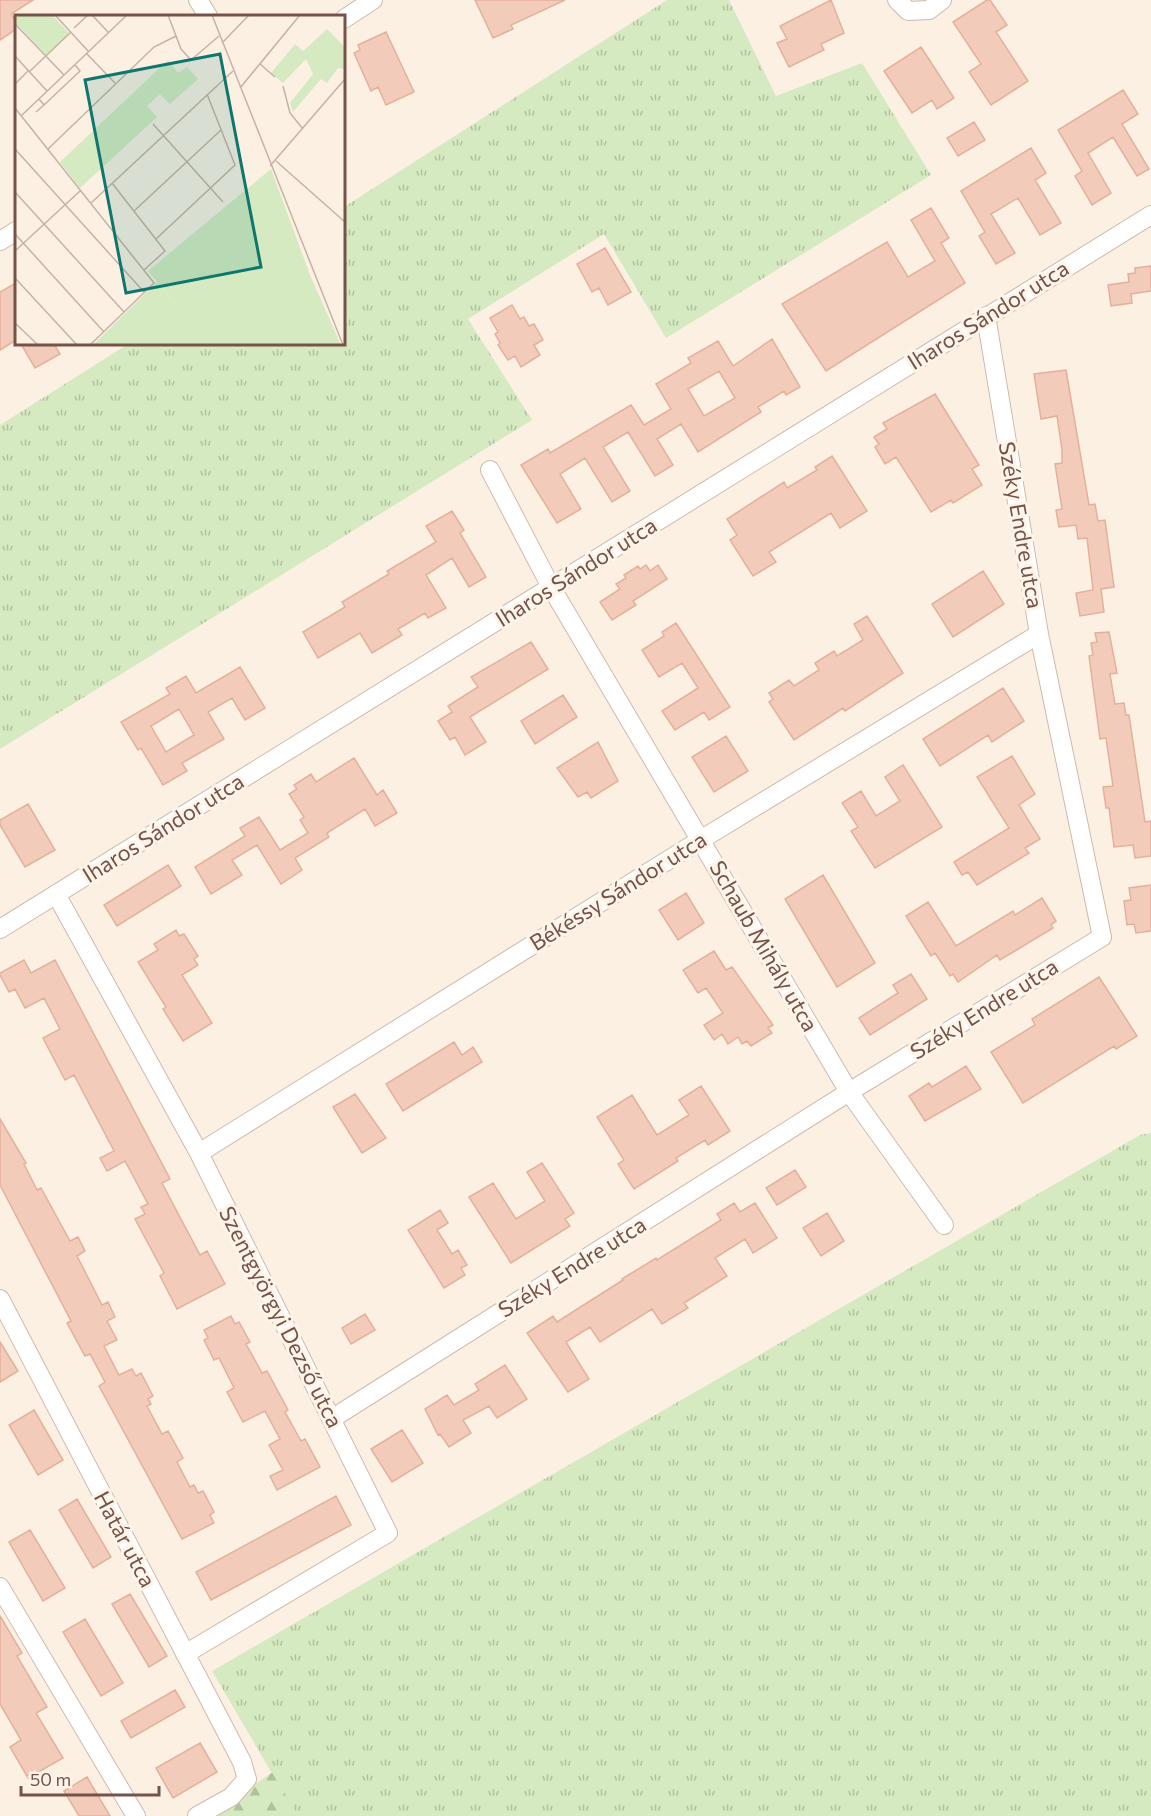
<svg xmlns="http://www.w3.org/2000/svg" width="1151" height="1816" font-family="Commissioner,sans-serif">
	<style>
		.grass { fill: url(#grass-tufts) }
		.forest { fill: url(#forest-firs) }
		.building { fill: #f2cbba; stroke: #e5b09a; stroke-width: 1.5; fill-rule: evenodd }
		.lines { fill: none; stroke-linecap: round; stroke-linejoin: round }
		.street-casing { stroke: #d0b9ac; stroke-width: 20 }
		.street { stroke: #fff; stroke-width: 18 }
		.labels { text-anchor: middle; stroke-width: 6; stroke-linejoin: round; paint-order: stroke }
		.street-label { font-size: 22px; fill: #745449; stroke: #fff4e9 }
		.inset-road { fill: none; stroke: #c6b2a5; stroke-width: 1.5 }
		.view { fill: #0f766e; fill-opacity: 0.15; stroke: #0f766e; stroke-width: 3 }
		.inset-edge { fill: none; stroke: #745449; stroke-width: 3 }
	</style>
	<defs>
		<pattern id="grass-tufts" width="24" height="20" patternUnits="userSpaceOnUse" patternTransform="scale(1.5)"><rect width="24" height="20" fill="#d5eac1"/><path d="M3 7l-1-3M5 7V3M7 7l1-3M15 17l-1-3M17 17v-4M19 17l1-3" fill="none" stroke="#b1c09f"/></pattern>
		<pattern id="forest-firs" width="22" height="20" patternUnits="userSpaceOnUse" patternTransform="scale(1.5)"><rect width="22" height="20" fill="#d5eac1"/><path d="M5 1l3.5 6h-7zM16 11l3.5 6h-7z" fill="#b1c09f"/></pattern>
	</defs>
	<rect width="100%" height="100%" fill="#fcf0e3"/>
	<!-- grass -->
	<path class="grass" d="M667,0h62l47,96 86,-33 69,112 -265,163 -62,-104 -136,85 64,101 -532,329v-324l128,-81h216v-137z
		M1151,1133v683h-854l-85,-145 928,-536z"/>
	<!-- forest -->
	<path class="forest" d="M273,1772l24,44h-90z"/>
	<!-- building -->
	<path class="building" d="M0,0h33l-22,14 5,8v7l-16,11z
		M475,0h90l-54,25 2,4 -20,9z
		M831,0l13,33 -23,11 3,6 -35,17 -12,-24 10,-4 -7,-13z
		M987,0h3l17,25 -11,7 32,49 -37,24 -22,-33 12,-8 -28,-42z
		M386,32l28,60 -28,13 -8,-18 -7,4 -17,-38 6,-3 -2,-5z
		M921,47l33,51 -17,11 -5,-9 -20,13 -28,-42z
		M1123,90l15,24 -16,10 27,45 -12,7 -24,-39 -25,16 23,40 -19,12 -17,-29 7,-5 -24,-41z
		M974,122l11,18 -27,16 -11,-18z
		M1031,148l15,25 -11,7 26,43 -21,12 -22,-37 -27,16 24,39 -19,11 -17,-28 6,-4 -24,-41z
		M931,208l18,30 -8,5 24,40 -139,88 -44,-67 105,-62 21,35 27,-16 -24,-41z
		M605,248l26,44 -23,13 -9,-17 -7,4 -15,-28z
		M1151,266v25l-20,3 1,9 -21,3 -3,-21 21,-3 -1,-8 7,-1v-5z
		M16,283v57l-16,10v-58z
		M512,305l8,14 4,-2 5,9 5,-2 9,16 -9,5 6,10 -19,12 -6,-11 -7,4 -10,-15 2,-2 -5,-9 3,-2 -8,-14z
		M772,339l28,48 -14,8 -2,-4 -26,16 3,5 -63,40 -17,-28 -24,15 16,26 -18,11 -27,-44 -25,15 27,44 -18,11 -27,-44 -25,16 21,35 -24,14 -36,-58 27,-16 2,4 81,-48 13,20 27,-16 -15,-25 35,-21 -3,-5 30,-17 15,25zM719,371l16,27 -31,18 -16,-27z
		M21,344h33l6,10 -25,14z
		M1066,370l23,135 6,-1 3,17 7,-1 9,67 -13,2 3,23 -24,4 -4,-23 17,-3 -6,-52 -9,1 -2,-14 -17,2 -3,-17 6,-1 -7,-45 7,-1v-13l-5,-34 -16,3 -7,-45z
		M935,394l44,71 -7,4 10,16 -29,18 -2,-3 -20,12 -35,-55 -11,7 -10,-17 4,-3 -5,-7 13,-8 -4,-6z
		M832,456l35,55 -27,17 -9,-15 -62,39 7,10 -23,14 -23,-36 7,-5 -10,-16 57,-37 3,6 30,-18 -2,-3z
		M452,511l12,19 -4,3 26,44 -17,10 -17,-29 -26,17 20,33 -18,10 -3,-5 -27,16 4,6 -30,18 -12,-20 -42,25 -15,-26 42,-25 -3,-5 47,-28 -2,-3 49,-29 -10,-16z
		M646,565l4,6 8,-6 9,14 -34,22 3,4 -24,15 -12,-18 20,-13 -4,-5 10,-6 -2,-3 14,-9 2,3z
		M983,571l21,33 -51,33 -21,-33z
		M867,616l36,57 -58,38 -2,-3 -49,32 -25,-38 4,-3 -4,-6 20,-13 5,6 25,-16 -4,-7 19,-12 3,5 26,-16 -9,-16z
		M676,623l54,84 -21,13 -5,-8 -29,18 -13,-19 36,-23 -16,-25 -23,14 -17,-27 22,-14 -2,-4z
		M1109,632l8,41 -7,1 5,30 9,-1 2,12h3l16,107 6,-1v35l-16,2 -2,-13 -19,2 -5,-39h-3l-3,-21 10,-1 -7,-48 -6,1 -11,-83 4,-1 -2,-12 6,-1 -2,-9z
		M531,642l17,27 -78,48 16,25 -21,13 -10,-18 -5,3 -12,-19 14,-9 -4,-6 30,-19 -7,-10z
		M240,667l25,41 -20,12 -13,-22 -24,14 16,27 -42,24 5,8 -24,14 -22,-37 -3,2 -17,-28 49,-28 -4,-6 20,-12 10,17zM179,709l15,26 -28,17 -15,-26z
		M1003,688l21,33 -32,21 -4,-7 -48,31 -17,-27z
		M563,695l14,22 -42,27 -14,-23z
		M726,736l22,35 -34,21 -22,-35z
		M598,742l20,39 -27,17 -4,-6 -9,5 -21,-29z
		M1012,756l23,38 -16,11 21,34 -15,9 4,5 -52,32 -9,-13 -6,3 -8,-13 55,-34 -32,-51z
		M354,758l23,37 6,-5 14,23 -22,13 -10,-17 -38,24 2,4 -34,21 7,12 -21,14 -24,-39 -25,15 10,15 -31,19 -16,-27 50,-31 -5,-8 19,-11 21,33 28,-17 -8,-13 4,-3 -15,-23 8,-5 -3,-4 17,-11 5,8z
		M903,765l39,62 -67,41 -24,-37 7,-4 -16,-24 19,-12 15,25 24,-15 -15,-24z
		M28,804l27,46 -30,17 -25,-42v-5z
		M168,865l13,21 -64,40 -13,-21z
		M823,875l52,88 -38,24 -52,-88z
		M1151,885v46l-15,2 -2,-9 -7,1 -3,-24 7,-1 -2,-12z
		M686,893l18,30 -26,17 -19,-30z
		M1042,898l14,23 -5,4 2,3 -53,32 -3,-5 -39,27 -5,-8 -3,2 -15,-23 -4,3 -25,-40 22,-14 28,44 57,-35 2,4z
		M176,930l3,6 5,-2 14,22 -4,3 4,6 -16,10 30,48 -29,18 -20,-32 3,-2 -28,-45 20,-12 -4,-6z
		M714,951l12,19 6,-3 41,58 -5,3 4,5 -21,13 -4,-5 -5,3 -4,-7 -10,7 -6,-10 -8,6 -10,-15 19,-12 -17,-25 -8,5 -15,-23z
		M24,960l7,13 24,-13 115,219 -8,4 38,72 7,-4 18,33 -48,25 -17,-33 4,-3 -29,-54 10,-5 -4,-7 7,-3 -23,-43 -18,10 -7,-13 14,-7 -40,-76 -9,5 -22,-42 17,-9 -16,-31 -19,10 -10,-19 -6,3 -9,-17v-2z
		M911,974l16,25 -57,36 -11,-17 39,-25 -5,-8z
		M1099,977l38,59 -21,13 -2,-3 -91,57 -32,-51 44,-27 -3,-6z
		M454,1042l8,13 11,-8 9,15 -79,49 -17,-27z
		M966,1066l15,23 -56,32 -16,-25 20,-13 3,4z
		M701,1086l29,45 -22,14 -3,-5 -29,18 2,3 -44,28 -16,-25 6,-4 -27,-43 35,-22 25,40 32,-20 -10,-15z
		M355,1094l31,44 -24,15 -29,-46z
		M0,1119l26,44 -2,1 13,26 4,-2 29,53 8,-4 7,14 -8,5 25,49 6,-3 7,15 -8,4 10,19 -13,6 15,29 13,-6 4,7 5,-3 12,23 -5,3 3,5 -4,2 15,28 6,-3 15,27 -6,4 13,25 4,-2 4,8 5,-2 11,21 -4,3 4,8 -32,16 -83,-153 6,-4 -15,-28 -5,2 -18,-33 4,-2 -71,-136z
		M542,1163l32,50 -9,6 5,7 -59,37 -42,-66 24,-14 23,36 29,-18 -18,-29z
		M795,1170l11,17 -29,18 -11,-17z
		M734,1203l6,9 15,-9 22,35 -24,15 -8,-14 -30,19 12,18 -43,27 4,5 -26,16 -10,-15 -52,33 -10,-15 -24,15 23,37 -21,13 -41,-59 26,-17 4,6 66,-42 -1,-1 34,-21 1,2 64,-40 -4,-6z
		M440,1210l8,13 -11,7 15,24 6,-4 9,15 -6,3 4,7 -21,13 -36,-58z
		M827,1213l17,28 -23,15 -18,-28z
		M365,1314l10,16 -24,14 -9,-16z
		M231,1316l4,8 4,-2 11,20 -4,2 16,29 5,-2 21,39 -3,2 16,29 4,-2 15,28 -43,23 -7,-14 13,-6 -14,-25 11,-6 -15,-28 -22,11 -16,-30 7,-4 -15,-30 -5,2 -10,-20 4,-2 -4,-8z
		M0,1342l18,29 -18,11z
		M505,1365l22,34 -30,19 -8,-12 -26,14 8,13 -22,14 -9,-13 -2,1 -13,-26 22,-14 7,10 25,-15 -4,-6z
		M34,1410l29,50 -25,15 -29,-50z
		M402,1430l21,33 -31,19 -21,-33z
		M336,1496l15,29 -140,75 -15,-28z
		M77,1499l34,58 -18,11 -34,-58z
		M30,1530l35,58 -22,13 -34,-59z
		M130,1594l37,62 -18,11 -37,-63z
		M0,1616l22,37 -5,3 30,51 -11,6 27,45 -35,20 -18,-31 11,-7 -21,-36z
		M85,1619l38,64 -22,13 -38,-64z
		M175,1690l10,17 -54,31 -10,-17z
		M200,1743l17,29 -44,26 -17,-30z
		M87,1777l23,39h-31l-15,-25z"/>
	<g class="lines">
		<!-- street casing -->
		<g class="street-casing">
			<path id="street" d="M198,0l10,16
				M897,0l11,11 21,-1 13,-10
				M344,19l29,-19
				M0,241l16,-10
				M490,470l61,117 298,505 95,133
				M56,894l143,259 189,380 -203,121
				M0,929l1151,-714
				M199,1153l503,-314 337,-205
				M0,1299l242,463 5,17 -16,18 -34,19
				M333,1418l516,-326 253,-155 -63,-303 -53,-318
				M0,1587l136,229"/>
		</g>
		<!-- street -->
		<use href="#street" class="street"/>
	</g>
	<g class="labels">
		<!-- street labels -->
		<g class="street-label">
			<text transform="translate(988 315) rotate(-32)" y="8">Iharos Sándor utca</text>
			<text transform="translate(1021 525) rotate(80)" y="8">Széky Endre utca</text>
			<text transform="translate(576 572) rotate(-32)" y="8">Iharos Sándor utca</text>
			<text transform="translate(163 828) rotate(-32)" y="8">Iharos Sándor utca</text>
			<text transform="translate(618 891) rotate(-32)" y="8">Békéssy Sándor utca</text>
			<text transform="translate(764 946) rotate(60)" y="8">Schaub Mihály utca</text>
			<text transform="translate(984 1009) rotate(-32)" y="8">Széky Endre utca</text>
			<text transform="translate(572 1267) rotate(-32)" y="8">Széky Endre utca</text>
			<text transform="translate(281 1317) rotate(63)" y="8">Szentgyörgyi Dezső utca</text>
			<text transform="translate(125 1539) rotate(62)" y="8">Határ utca</text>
		</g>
	</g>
	<!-- overview -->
	<g transform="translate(15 15)">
		<rect width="330" height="330" fill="#fcf0e3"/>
		<path d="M312,14l18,18v22l-7,-1 -11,15 -6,-4 -28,33 -3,-9 23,-29 -7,-15 -23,24 -12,-10 24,-29 8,7zM153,45l10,13 9,-6 11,12 -28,25 -10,-10 -13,12 10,11 -77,71 -20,-26zM256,154l39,106 31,70h-131l-62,-74z" fill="#d5eac1"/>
		<path d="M142,267l53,63h-117z" fill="#d5eac1"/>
		<path d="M0,0h37l17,18 -23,22 -31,-33z" fill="#d5eac1"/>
		<path class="inset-road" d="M40,0l34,37M77,0l17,18M153,0l13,34 10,11 28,-24M197,0l131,330M0,9l49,51M59,13l14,-13M207,28l27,-28M72,39l28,29M0,41l32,35M245,49l15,13M14,57l42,-40M0,69l13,-13M268,71l7,27 13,16M225,73l60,-73M29,90l36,-34 -5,-6M0,93l139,175 -64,62M21,97l8,-7 -5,-6M6,101l106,-101M138,109l70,78M0,134l129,143M33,134l106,-102 22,-11M261,146l69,61M255,151l75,-87M97,168l53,68 -21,19M0,177l109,120M76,188l142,-132M119,196l87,-81M0,219l89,98M141,224l79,-74 -28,-71M0,236l65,-60M0,263l62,67M0,308l23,22"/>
		<path class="view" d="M205,39l41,213 -135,26 -41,-213z"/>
		<rect width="330" height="330" class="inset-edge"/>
	</g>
	<!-- scale -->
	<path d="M21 1786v9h138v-9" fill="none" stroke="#745449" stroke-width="3"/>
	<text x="30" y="1786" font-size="18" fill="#745449" stroke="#fff4e9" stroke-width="4.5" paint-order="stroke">50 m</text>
</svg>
